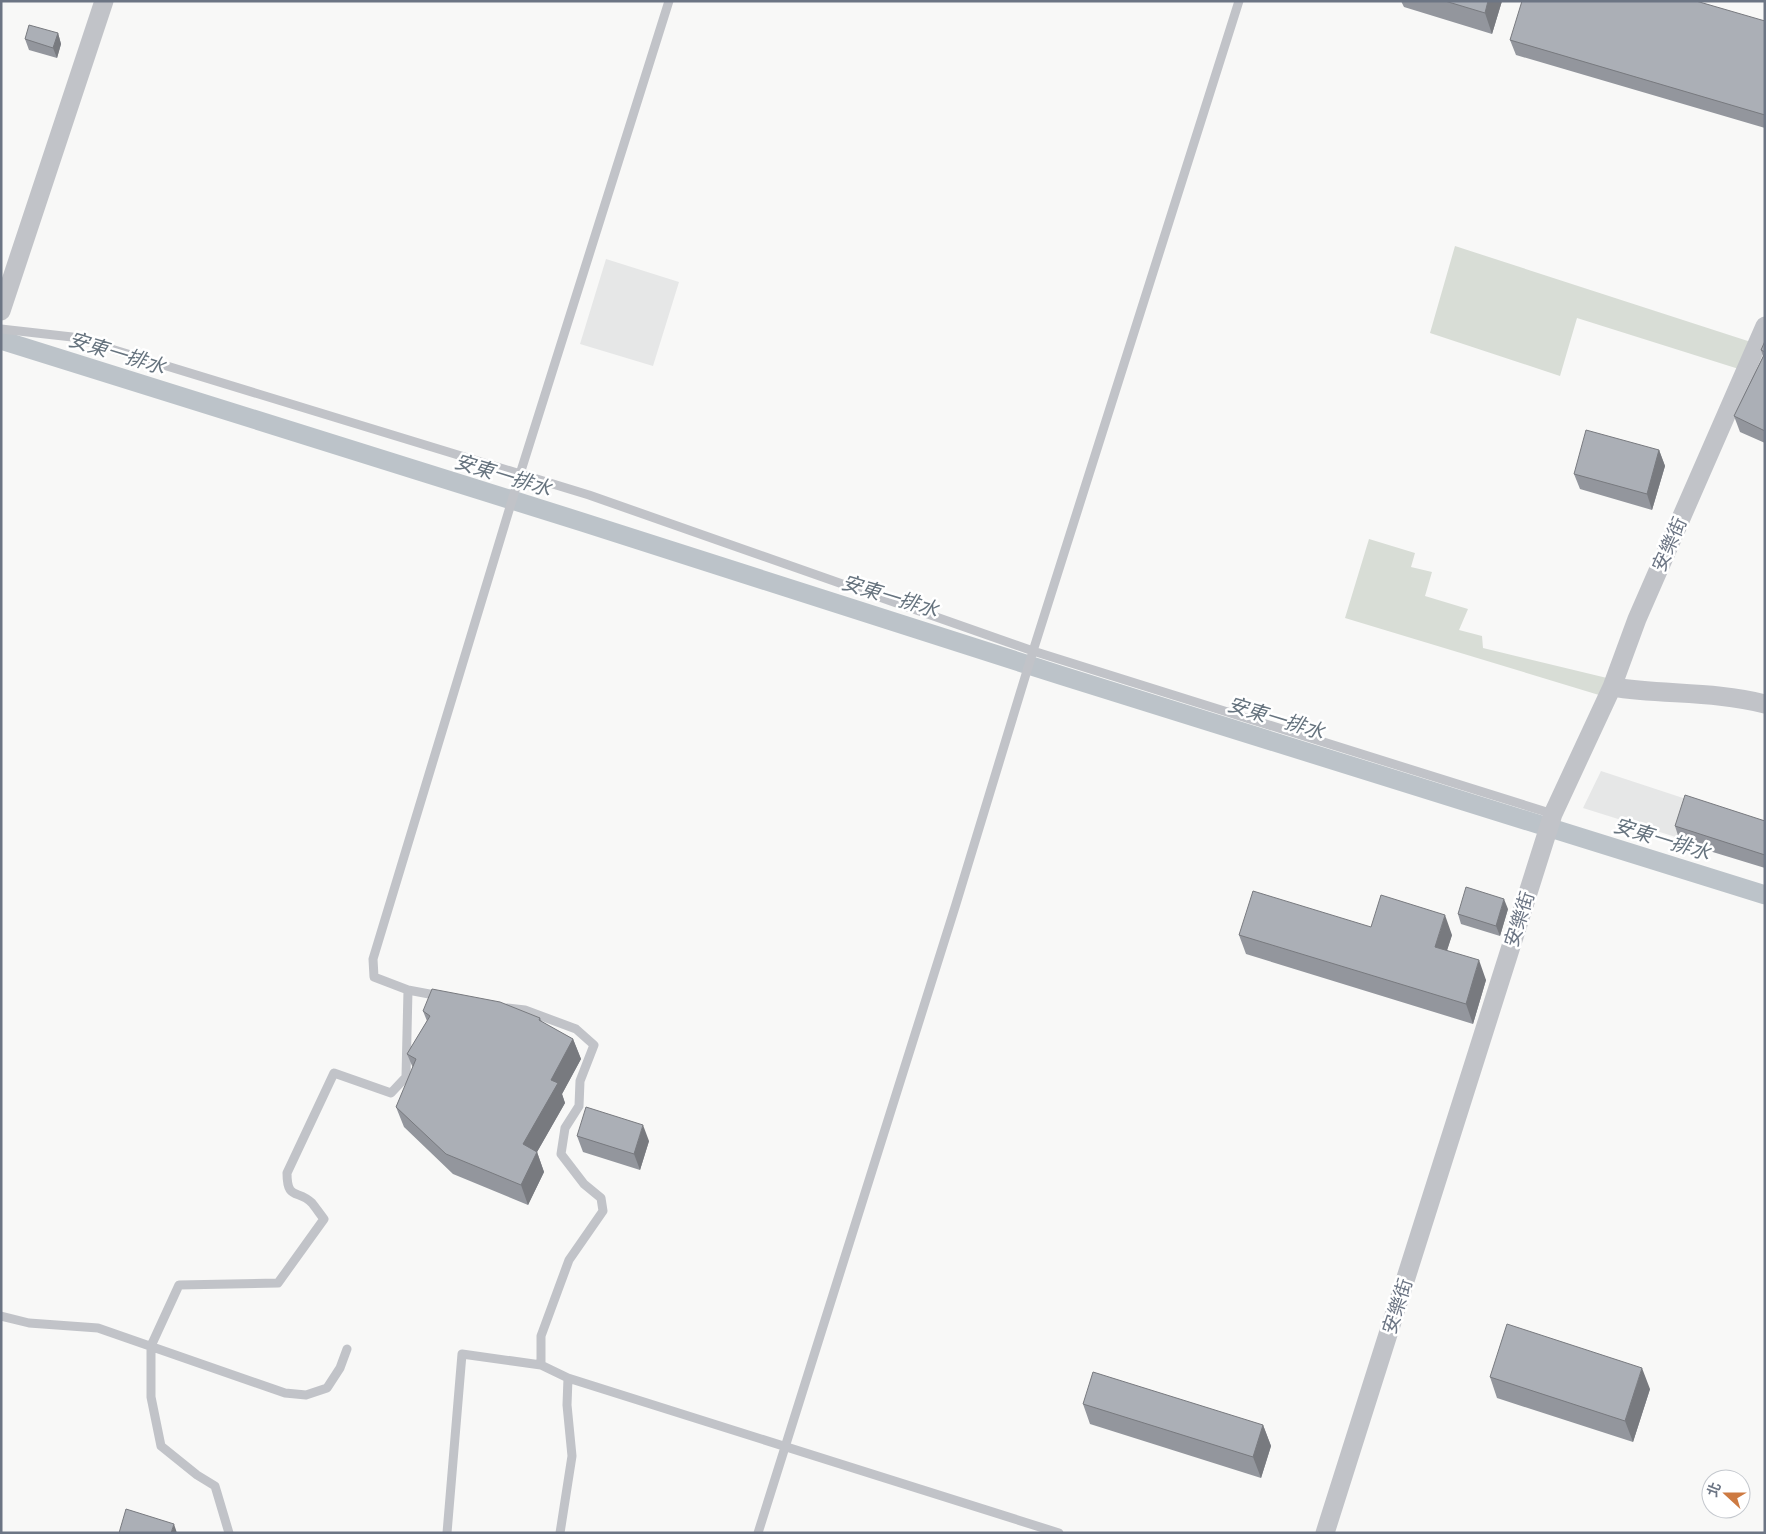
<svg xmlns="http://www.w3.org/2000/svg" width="1766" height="1534" font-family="Cabin,'Noto Sans TC',sans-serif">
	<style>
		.built { fill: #e6e7e7 }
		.green { fill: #d8ddd6 }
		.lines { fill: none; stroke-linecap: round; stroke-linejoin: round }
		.canal { stroke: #bcc3c9; stroke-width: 19 }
		.lane { stroke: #c1c3c8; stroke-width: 9 }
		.street { stroke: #c1c3c8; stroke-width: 19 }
		.wall { fill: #93969d }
		.shaded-wall { fill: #787a7f }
		.building { fill: #abafb6; stroke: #787a7f }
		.labels { text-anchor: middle; stroke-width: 5; stroke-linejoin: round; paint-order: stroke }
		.street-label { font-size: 19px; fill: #6c7584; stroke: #fff }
		.water-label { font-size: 20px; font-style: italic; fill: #67747f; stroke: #fff }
	</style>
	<rect width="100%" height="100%" fill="#f8f8f7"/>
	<!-- built -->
	<path class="built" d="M606,259l73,23 -26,84 -73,-22z
		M1601,771l164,54v40l-182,-57z"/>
	<!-- green -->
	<path class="green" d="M1455,246l299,97 -12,27 -165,-52 -17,58 -130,-43z
		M1369,539l46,14 -4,14 21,5 -7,24 43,13 -9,21 23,6 1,12 124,30 -8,17 -254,-77z"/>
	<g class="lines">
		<!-- canal -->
		<path class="canal" d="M1,340l581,182 481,154 702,219"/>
		<!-- lane -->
		<path class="lane" d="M1,329l71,8 517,158 444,156 520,163
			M440,996l-32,-6 -34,-13 -1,-18 147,-485 149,-473
			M507,1008l18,2 51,19 18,16 -14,36 -1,25 -14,22 -4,26 23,30 17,14 2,13 -34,49 -28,76v29l27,13 -1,27 5,51 -12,77
			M1,1316l28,7 69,5 187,65 21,2 21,-7 13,-20 7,-19
			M568,1378c163,52 327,102 491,155
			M229,1533l-14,-47 -18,-11 -36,-29 -10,-49v-51l28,-61 99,-2 46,-64c-4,-5 -8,-11 -12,-16 -14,-14 -25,-2 -25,-30l47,-100 57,20 15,-16 2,-87
			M447,1533l15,-179 79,11
			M758,1533l198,-629 77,-253 206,-650"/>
		<!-- street -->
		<path class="street" d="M1,311l103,-310
			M1612,687c51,8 103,4 153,17
			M1325,1533l228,-719 59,-127 25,-68 128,-293"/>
	</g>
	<!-- wall -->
	<path class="wall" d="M1401,1h101l-10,33 -88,-27z
		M1765,21v107l-249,-73 -6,-15z
		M58,33l3,11 -4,14 -28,-8 -4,-11z
		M1765,341v102l-25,-11 -6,-16 29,-60 -2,-6z
		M1659,450l6,16 -13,44 -72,-21 -6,-15z
		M1765,821v47l-85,-26 -5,-16z
		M1508,909l-8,27 -39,-12 -3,-10z
		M1371,927l81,8 -5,15 39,30 -13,44 -227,-70 -7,-19z
		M423,1011l117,7 2,4 31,17 8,20 -19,35 3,9 -28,49 7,20 -16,33 -75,-31 -49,-47 -8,-20 17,-39 -6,-14 20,-33z
		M577,1136l72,5 -9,29 -57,-18z
		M1490,1377l160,12 -17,53 -136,-44z
		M1083,1404l180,21 8,21 -10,32 -171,-54z"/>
	<!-- shaded-wall -->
	<path class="shaded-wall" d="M1488,1h14l-10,33 -7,-21z
		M58,33l3,11 -4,14 -4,-10z
		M1659,450l6,16 -13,44 -5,-16z
		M1504,899l4,10 -8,27 -4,-10z
		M1445,915l7,20 -10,31 -7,-19z
		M1479,960l7,20 -13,44 -7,-20z
		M573,1039l8,20 -19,35 3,9 -28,49 7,20 -16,33 -7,-20 2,-41 28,-64z
		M643,1125l6,16 -9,29 -6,-16z
		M1642,1368l8,21 -17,53 -8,-21z
		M1263,1425l8,21 -10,32 -8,-21z
		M174,1524l3,9h-6z"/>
	<!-- building -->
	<path class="building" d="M1445,1h43l-3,12z
		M1522,1h174l69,20v94l-255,-75z
		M29,25l29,8 -5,15 -28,-9z
		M1765,341v11l-4,-2z
		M1765,353v78l-31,-15z
		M1586,430l73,20 -12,44 -73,-20z
		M1685,795l80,26v34l-90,-29z
		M1466,887l38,12 -8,27 -38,-12z
		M1253,891l118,36 10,-32 64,20 -10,32 44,13 -13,44 -227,-69z
		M432,989l68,13 40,16 -1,2 34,19 -22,41 7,3 -35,61 14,8 -16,33 -75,-31 -50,-47 20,-48 -9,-5 23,-38 -7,-5z
		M586,1107l57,18 -9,29 -57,-18z
		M1507,1324l135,44 -17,53 -135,-44z
		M1093,1372l170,53 -10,32 -170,-53z
		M126,1509l48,15 -3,9h-52z"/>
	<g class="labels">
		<!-- street labels -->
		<g class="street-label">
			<text transform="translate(1669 544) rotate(-66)" y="7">安樂街</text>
			<text transform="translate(1519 919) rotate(-72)" y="7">安樂街</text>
			<text transform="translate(1397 1306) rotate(-72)" y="7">安樂街</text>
		</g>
		<!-- water labels -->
		<g class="water-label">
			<text transform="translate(117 353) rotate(17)" y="7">安東一排水</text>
			<text transform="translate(503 475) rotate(17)" y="7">安東一排水</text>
			<text transform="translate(890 596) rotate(17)" y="7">安東一排水</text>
			<text transform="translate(1276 718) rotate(17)" y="7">安東一排水</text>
			<text transform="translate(1662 839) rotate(17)" y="7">安東一排水</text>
		</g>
	</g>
	<!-- border -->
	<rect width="1766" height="1534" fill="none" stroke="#6c7584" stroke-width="5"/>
	<!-- north arrow -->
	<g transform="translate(1726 1494) rotate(291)"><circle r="24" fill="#ffffff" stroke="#c4c8ce"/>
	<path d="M0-4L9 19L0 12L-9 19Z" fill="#cd7a42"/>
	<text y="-8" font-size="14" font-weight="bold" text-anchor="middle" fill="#6c7584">北</text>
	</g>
</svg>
